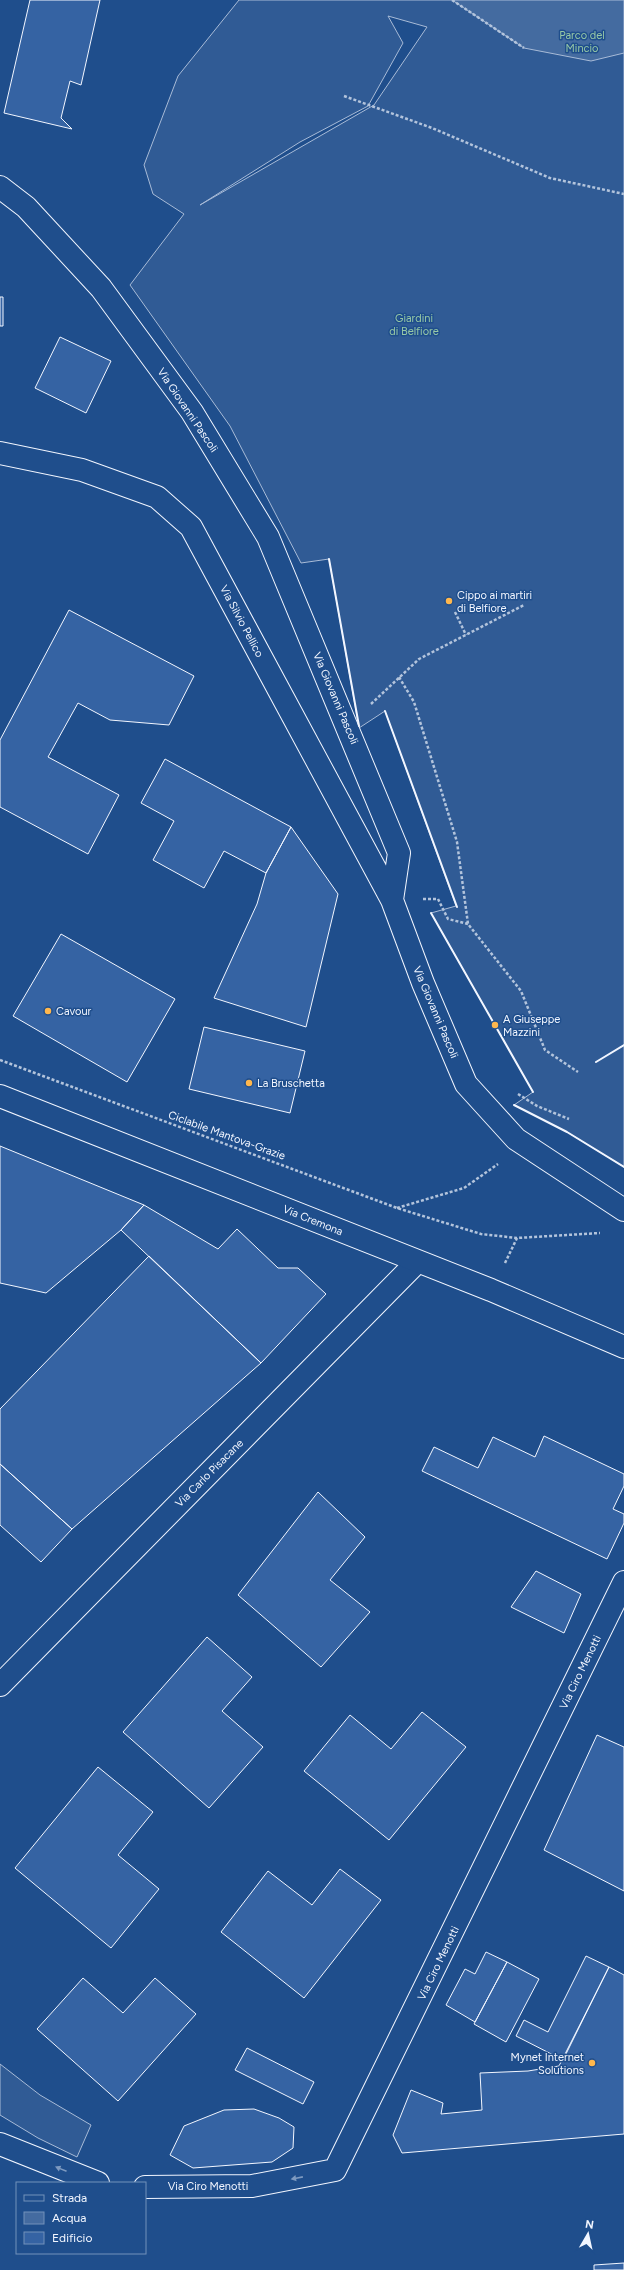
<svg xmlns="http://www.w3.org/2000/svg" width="624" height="2270" font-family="Figtree,sans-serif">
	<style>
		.built { fill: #305b95; stroke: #a8bbd7; fill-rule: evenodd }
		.water { fill: #446ba0; stroke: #a8bbd7 }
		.building { fill: #3563a3; stroke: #f2f6ff }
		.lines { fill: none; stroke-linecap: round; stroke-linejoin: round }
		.street-casing { stroke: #f2f6ff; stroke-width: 24 }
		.primary-casing { stroke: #f2f6ff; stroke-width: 24 }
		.path { stroke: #b3c4dc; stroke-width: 2.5; stroke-dasharray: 3 2; stroke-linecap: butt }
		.street { stroke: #1f4e8c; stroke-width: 22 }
		.primary { stroke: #1f4e8c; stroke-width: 22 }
		.wall { stroke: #f2f6ff; stroke-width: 2 }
		.oneway { fill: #7e9ac0 }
		.poi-dot { fill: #ffb74d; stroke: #1f4e8c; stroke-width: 1.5 }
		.labels { text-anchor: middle; stroke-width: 3; stroke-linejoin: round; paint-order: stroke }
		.park-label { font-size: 11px; fill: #97c8a6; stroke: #1f4e8c }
		.street-label { font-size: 11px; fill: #f2f6ff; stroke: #1f4e8c }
		.poi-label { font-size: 11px; fill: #f2f6ff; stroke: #1f4e8c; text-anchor: start }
	</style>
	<rect width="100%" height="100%" fill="#1f4e8c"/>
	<!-- built -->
	<path class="built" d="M239,0h385v1167l-57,-35 -53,-27 19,-13 -102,-179 25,-7 -71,-195 -26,17 -30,-169 -28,4 -71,-137 -100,-141 54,-71 -31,-20 -9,-29 34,-89zM388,16l39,11 -53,78 -174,100 100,-63 68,-36 35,-63z
		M0,2064l40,31 51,30 -14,32 -39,-19 -38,-23z"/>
	<!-- water -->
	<path class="water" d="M452,0h172v53l-33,8 -67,-13z"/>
	<!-- building -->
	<path class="building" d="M30,0h70l-19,85 -11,-4 -9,37 11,11 -68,-16z
		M0,297h3v29h-3z
		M60,337l51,24 -25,52 -51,-25z
		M69,610l125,66 -25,49 -59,-5 -32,-17 -30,54 71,38 -31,59 -88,-47v-67z
		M165,759l126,68 -25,46 -42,-22 -20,37 -51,-28 21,-39 -33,-18z
		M291,827l47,67 -32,133 -92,-29 43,-94 9,-31z
		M61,934l114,65 -48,83 -114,-66z
		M204,1027l101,24 -15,62 -101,-24z
		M0,1146l144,59 -23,25 -75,63 -46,-10z
		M144,1205l74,44 19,-20 41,39h20l28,26 -65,69 -140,-133z
		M149,1256l112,107 -189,166 -72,-65v-55z
		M544,1436l80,38v12l-11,23 11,5v9l-17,36 -185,-88 12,-24 44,21 15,-31 42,20z
		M0,1464l72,65 -31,33 -41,-37z
		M318,1492l47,45 -35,43 40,32 -49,55 -83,-72z
		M536,1571l45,23 -17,39 -53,-26z
		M207,1637l45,40 -30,34 41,36 -54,61 -86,-76z
		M422,1712l44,35 -77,93 -85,-69 46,-56 41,34z
		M597,1735l27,12v144l-80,-41z
		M98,1767l55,45 -35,43 41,34 -48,59 -96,-80z
		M340,1869l41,31 -77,98 -83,-66 47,-61 44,34z
		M486,1952l21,10 -32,60 -29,-17 19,-36 10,5z
		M586,1956l23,11 -46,93 -47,-24 8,-16 24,12z
		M507,1962l32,17 -33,63 -32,-18z
		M609,1967l15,8v159l-222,19 -9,-18 18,-45 32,13 -2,11 41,-4 -2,-37 48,-2 31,-5z
		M83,1978l40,35 32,-35 41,36 -78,87 -81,-72z
		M247,2048l67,34 -11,22 -68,-34z
		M254,2109l25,9 15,9 -1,21 -21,14 -79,6 -23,-13 14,-29 40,-16z
		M624,2263v7h-30v-5z"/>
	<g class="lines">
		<!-- street casing -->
		<g class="street-casing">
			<path id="street" d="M0,187l26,20 75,81 91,124 76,125 131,316 -7,47 31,83 43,101 50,55 108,71
				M0,453l82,17 75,27 34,30 201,373
				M0,1685l417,-423
				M0,2144l98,39
				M145,2187l107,-1 83,-16 289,-588"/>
		</g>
		<!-- primary casing -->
		<g class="primary-casing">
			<path id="primary" d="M0,1096l491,194 133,57"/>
		</g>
		<!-- path -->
		<path class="path" d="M452,0l72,48
			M344,96l88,32 118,50 74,16
			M455,612l11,23
			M399,677l15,25 43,140 11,82 53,67 24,59 33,22
			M371,704l48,-45 105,-54
			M423,899h15l10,20 20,5
			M0,1060l397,148 84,26 36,4 83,-5
			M518,1094l19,12 32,13
			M397,1208l67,-20 34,-24
			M505,1263l12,-25"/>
		<!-- street -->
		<use href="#street" class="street"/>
		<!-- primary -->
		<use href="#primary" class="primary"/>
		<!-- wall -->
		<path class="wall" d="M329,559l30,167
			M385,711l72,196
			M431,913l102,179
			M596,1062l28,-17
			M514,1105l53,27 57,35"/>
	</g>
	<!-- one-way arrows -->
	<defs><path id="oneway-solid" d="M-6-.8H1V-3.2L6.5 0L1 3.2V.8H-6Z"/></defs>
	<g class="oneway">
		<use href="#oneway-solid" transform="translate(61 2169) rotate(-158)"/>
		<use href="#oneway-solid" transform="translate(297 2178) rotate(169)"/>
	</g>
	<!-- markers -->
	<g class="poi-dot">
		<circle cx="449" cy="601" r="4"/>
		<circle cx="48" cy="1011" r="4"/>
		<circle cx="495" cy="1025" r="4"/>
		<circle cx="249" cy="1083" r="4"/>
		<circle cx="592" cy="2063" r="4"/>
	</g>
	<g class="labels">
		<!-- park labels -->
		<g class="park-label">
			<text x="582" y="39">Parco del<tspan x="582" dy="13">Mincio</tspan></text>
			<text x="414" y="322">Giardini<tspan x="414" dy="13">di Belfiore</tspan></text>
		</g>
		<!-- street labels -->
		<g class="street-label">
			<text transform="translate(188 410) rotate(56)" y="4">Via Giovanni Pascoli</text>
			<text transform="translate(242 621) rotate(62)" y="4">Via Silvio Pellico</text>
			<text transform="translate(336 698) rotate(67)" y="4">Via Giovanni Pascoli</text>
			<text transform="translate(436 1012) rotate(67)" y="4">Via Giovanni Pascoli</text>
			<text transform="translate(227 1135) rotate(20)" y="4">Ciclabile Mantova-Grazie</text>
			<text transform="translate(313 1220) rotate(22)" y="4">Via Cremona</text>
			<text transform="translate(209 1473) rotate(-45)" y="4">Via Carlo Pisacane</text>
			<text transform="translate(580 1672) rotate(-64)" y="4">Via Ciro Menotti</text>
			<text transform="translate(438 1963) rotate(-64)" y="4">Via Ciro Menotti</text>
			<text x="208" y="2190">Via Ciro Menotti</text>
		</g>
		<!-- poi labels -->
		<g class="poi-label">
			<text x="457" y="599">Cippo ai martiri<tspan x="457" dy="13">di Belfiore</tspan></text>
			<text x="56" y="1015">Cavour</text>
			<text x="503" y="1023">A Giuseppe<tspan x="503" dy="13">Mazzini</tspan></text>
			<text x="257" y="1087">La Bruschetta</text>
			<text x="584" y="2061" text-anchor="end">Mynet Internet<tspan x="584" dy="13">Solutions</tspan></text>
		</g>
	</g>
	<!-- legend -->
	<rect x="16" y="2182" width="130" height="72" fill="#1f4e8c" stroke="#7391ba"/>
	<rect x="24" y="2195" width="20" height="6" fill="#1f4e8c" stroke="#7391ba"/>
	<text x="52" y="2202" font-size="12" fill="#f2f6ff">Strada</text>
	<rect x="24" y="2212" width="20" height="12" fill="#446ba0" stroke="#7391ba"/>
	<text x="52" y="2222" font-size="12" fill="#f2f6ff">Acqua</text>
	<rect x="24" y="2232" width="20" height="12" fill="#3563a3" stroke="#7391ba"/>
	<text x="52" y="2242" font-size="12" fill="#f2f6ff">Edificio</text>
	<!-- north arrow -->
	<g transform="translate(588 2234) rotate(9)" stroke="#1f4e8c" stroke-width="3" paint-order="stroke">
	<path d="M0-3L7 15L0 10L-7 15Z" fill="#f2f6ff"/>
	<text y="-6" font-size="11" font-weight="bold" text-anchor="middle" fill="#f2f6ff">N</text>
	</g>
</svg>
